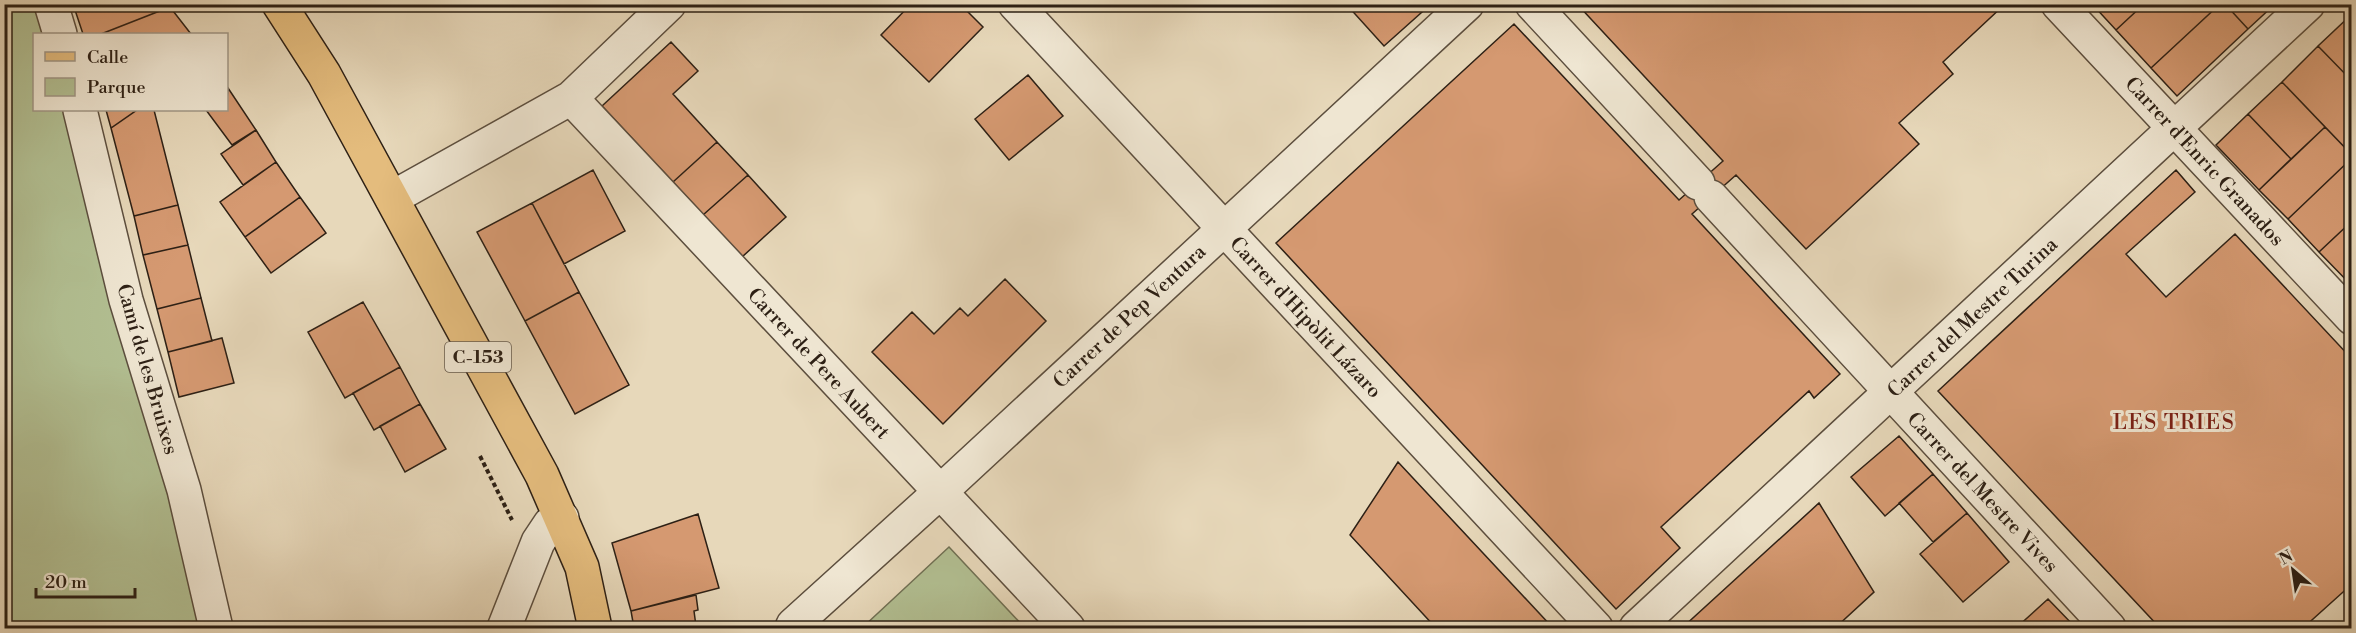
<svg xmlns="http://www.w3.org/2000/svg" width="2356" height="633" font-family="'Libre Bodoni',serif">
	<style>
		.green { fill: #b2bf92; stroke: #707054; stroke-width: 1.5 }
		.building { fill: #d59971; stroke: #2d2015; stroke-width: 1.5 }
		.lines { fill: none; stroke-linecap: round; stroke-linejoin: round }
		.minor-casing { stroke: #5c4e3e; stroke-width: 36 }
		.primary-casing { stroke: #2d2015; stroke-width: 36 }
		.path { stroke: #2d2015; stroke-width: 4; stroke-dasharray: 4.5 3; stroke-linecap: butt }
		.minor { stroke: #efe6d2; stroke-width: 33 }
		.primary { stroke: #e4bc7d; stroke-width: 33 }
		.labels { text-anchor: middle; stroke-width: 6; stroke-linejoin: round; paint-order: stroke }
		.shield { fill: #efe6d2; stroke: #675b4e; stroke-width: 1.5 }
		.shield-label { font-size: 18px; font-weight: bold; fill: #2d2015 }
		.street-label { font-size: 20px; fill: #2d2015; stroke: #efe6d2 }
		.neighbourhood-label { font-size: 21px; letter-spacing: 1.5px; fill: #7a1f14; stroke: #efe6d2 }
	</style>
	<rect width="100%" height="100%" fill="#e7d8ba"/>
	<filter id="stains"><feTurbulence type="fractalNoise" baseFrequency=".00333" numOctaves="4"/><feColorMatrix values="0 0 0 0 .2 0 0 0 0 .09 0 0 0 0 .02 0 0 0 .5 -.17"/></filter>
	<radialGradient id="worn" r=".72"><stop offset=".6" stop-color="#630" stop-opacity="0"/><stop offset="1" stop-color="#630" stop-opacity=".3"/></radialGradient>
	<!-- green -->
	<path class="green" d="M4,5h38l7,29h-15v76h33l85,329 40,138 12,51h-199z
		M949,547l76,81h-161l-1,-1z"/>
	<!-- building -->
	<path class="building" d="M73,4h96l1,3 -69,27h-18z
		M911,4h49l23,23 -54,55 -48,-47z
		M1346,4h85l-47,42z
		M1577,4h428l-62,58 10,12 -54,49 20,21 -113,105 -70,-74 -44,39 148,160 -26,24 -5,-7 -148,136 19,21 -64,61 -340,-366 238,-219 165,176 44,-39z
		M2092,4h52l-28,26z
		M2144,4h76l-69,64 -35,-38z
		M2220,4h5l23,25 -71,67 -26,-28z
		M2225,4h50l-27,25z
		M170,7l21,27h-90z
		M2352,14v67l-34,-35z
		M671,42l27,29 -25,23 44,48 -44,40 -71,-76z
		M2318,46l34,35v74l-70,-73z
		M1028,75l35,41 -54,44 -34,-41z
		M2282,82l43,45 -34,32 -43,-45z
		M228,88l28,42 -24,15 -26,-35h20z
		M106,110h31l-26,18z
		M137,110h17l24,95 -44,11 -23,-88z
		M2248,114l43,45 -32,31 -43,-45z
		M2325,127l27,28v3l-64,61 -29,-29z
		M256,130l20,32 -33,23 -22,-31z
		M717,142l31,33 -45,40 -30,-33z
		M2352,158v63l-33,31 -31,-33z
		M276,162l24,35 -55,40 -25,-35z
		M593,170l32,61 -61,33 -32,-61z
		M2176,170l19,22 -69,62 40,43 69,-63 117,125v225l-49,44h-143l-222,-237z
		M748,175l38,42 -44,40 -39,-42z
		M300,197l26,36 -55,40 -26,-36z
		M532,203l47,89 -54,29 -48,-89z
		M178,205l10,40 -45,10 -9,-39z
		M2352,221v65l-33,-34z
		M188,245l13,53 -44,11 -14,-54z
		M1005,279l41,42 -103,103 -71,-72 40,-40 22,22 26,-26 8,8z
		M579,292l50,93 -54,29 -50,-93z
		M201,298l11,43 -44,11 -11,-43z
		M363,302l37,65 -55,31 -37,-66z
		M222,338l12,45 -55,14 -11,-45z
		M400,367l20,37 -46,26 -21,-37z
		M420,404l26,45 -41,23 -25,-46z
		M1899,436l34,38 -48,42 -34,-39z
		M1398,462l155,166h-117l-86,-93z
		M1933,474l34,39 -34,29 -34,-39z
		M1819,503l55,89 -39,36h-153z
		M1967,513l42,49 -46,40 -43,-48z
		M698,514l21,74 -88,23 -19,-68z
		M696,595l2,15 -4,1 2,15 -4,2h-58l-3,-17z
		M2048,599l28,29h-60z"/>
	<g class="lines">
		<!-- minor casing -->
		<g class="minor-casing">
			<path id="minor" d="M51,4l9,30
				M1015,4l581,624
				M1532,4l166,179
				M2058,4l294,314
				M571,98l497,530
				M80,110l46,190 58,190 32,138
				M1711,197l398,431
				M392,198l179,-100 98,-94
				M504,628l34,-86 12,-18 12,-6
				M792,628l1,-3 147,-133 527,-488
				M1636,628l672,-624"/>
		</g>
		<!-- primary casing -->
		<g class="primary-casing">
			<path id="primary" d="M279,4l45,70 218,401 40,92 13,61"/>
		</g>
		<!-- path -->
		<path class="path" d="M480,456l32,64"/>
		<!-- minor -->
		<use href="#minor" class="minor"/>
		<!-- primary -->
		<use href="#primary" class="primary"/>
	</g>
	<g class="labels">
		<!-- shield labels -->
		<rect class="shield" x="445" y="342" width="66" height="30" rx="4.5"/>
		<g class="shield-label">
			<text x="478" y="363">C-153</text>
		</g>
		<!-- street labels -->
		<g class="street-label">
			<text transform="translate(2205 161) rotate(47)" y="7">Carrer d'Enric Granados</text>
			<text transform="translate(1129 316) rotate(-43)" y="7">Carrer de Pep Ventura</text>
			<text transform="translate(1306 317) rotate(47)" y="7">Carrer d'Hipòlit Lázaro</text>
			<text transform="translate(1972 317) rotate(-43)" y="7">Carrer del Mestre Turina</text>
			<text transform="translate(819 363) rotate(47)" y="7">Carrer de Pere Aubert</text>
			<text transform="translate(148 369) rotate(74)" y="7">Camí de les Bruixes</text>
			<text transform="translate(1983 492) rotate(47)" y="7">Carrer del Mestre Vives</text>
		</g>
		<!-- neighbourhood labels -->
		<g class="neighbourhood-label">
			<text x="2174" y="429">LES TRIES</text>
		</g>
	</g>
	<!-- margin -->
	<rect width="2356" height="633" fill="none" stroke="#e7d8ba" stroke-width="24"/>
	<rect x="6" y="6" width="2344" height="621" fill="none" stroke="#2d2015" stroke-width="3"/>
	<rect x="12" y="12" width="2332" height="609" fill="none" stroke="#2d2015" stroke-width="1.5"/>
	<!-- legend -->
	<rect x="33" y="33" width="195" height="78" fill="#efe6d2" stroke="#a19786" stroke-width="1.5"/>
	<rect x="45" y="52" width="30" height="9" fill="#e4bc7d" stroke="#a19786" stroke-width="1.5"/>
	<text x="87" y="63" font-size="18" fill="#2d2015">Calle</text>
	<rect x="45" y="78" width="30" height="18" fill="#b2bf92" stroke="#a19786" stroke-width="1.5"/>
	<text x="87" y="93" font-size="18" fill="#2d2015">Parque</text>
	<!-- north arrow -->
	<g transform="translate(2293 570) rotate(331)" stroke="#efe6d2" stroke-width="4.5" paint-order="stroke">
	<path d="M0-4.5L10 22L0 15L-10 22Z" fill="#2d2015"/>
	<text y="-9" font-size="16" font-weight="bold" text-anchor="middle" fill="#2d2015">N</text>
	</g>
	<!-- scale -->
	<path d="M36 588v9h99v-9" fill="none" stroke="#2d2015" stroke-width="3"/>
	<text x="45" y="588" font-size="18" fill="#2d2015" stroke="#efe6d2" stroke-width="4.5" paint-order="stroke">20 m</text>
	<rect width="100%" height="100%" filter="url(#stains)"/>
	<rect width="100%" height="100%" fill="url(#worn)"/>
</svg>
